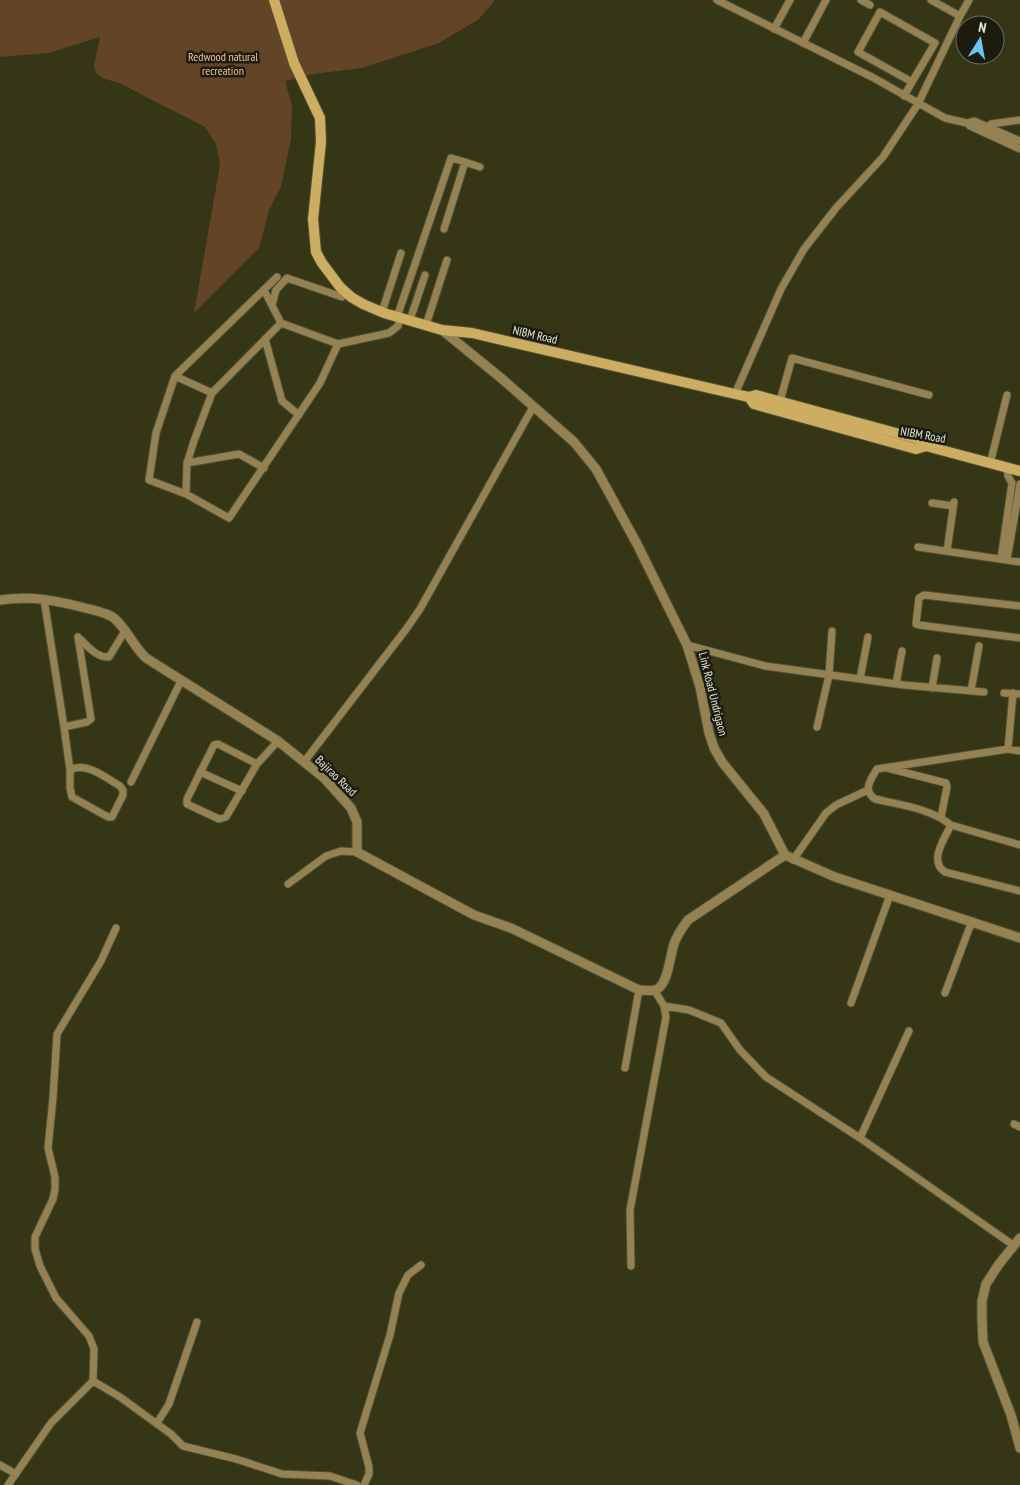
<svg xmlns="http://www.w3.org/2000/svg" width="1020" height="1485" font-family="'PT Sans Narrow',sans-serif">
	<style>
		.green { fill: #634426 }
		.lines { fill: none; stroke-linecap: round; stroke-linejoin: round }
		.minor-casing { stroke: #505234; stroke-width: 9 }
		.tertiary-casing { stroke: #505234; stroke-width: 11 }
		.secondary-casing { stroke: #505234; stroke-width: 12 }
		.minor { stroke: #958253; stroke-width: 7 }
		.tertiary { stroke: #958253; stroke-width: 9 }
		.secondary { stroke: #cdad61; stroke-width: 10 }
		.labels { text-anchor: middle; stroke-width: 5; stroke-linejoin: round; paint-order: stroke }
		.park-label { font-size: 12px; fill: #fcc08b; stroke: #1b1c0f }
		.street-label { font-size: 12px; fill: #e4e7d4; stroke: #1b1c0f }
	</style>
	<rect width="100%" height="100%" fill="#343616"/>
	<!-- green -->
	<path class="green" d="M0,0h495l-16,19 -40,24 -77,25 -49,6 -28,7 7,25 -1,33 -10,48 -12,23 -10,38 -65,65 26,-148 -4,-21 -11,-17 -86,-44 -17,-5 -6,-5 -2,-7 6,-29 -52,16 -48,4z"/>
	<g class="lines">
		<!-- minor casing -->
		<g class="minor-casing">
			<path id="minor" d="M717,0l155,77 73,41 22,5 3,3 50,23
				M861,0l9,5
				M960,16l9,-16
				M774,29l16,-29
				M803,43l23,-43
				M904,96l8,-14 -54,-30 22,-40 55,31 -23,39
				M967,123l7,-2 46,20
				M987,127l4,-3 29,-4
				M444,229l21,-67 15,5
				M277,277l-102,99 -19,57 -7,47 37,14 43,24 91,-135 18,-39 51,-11 9,-7 2,-8
				M264,290l17,33 57,21
				M272,305l4,-15 11,-12 55,19
				M382,312l19,-59
				M397,317l54,-159 14,4
				M410,320l15,-45
				M426,325l21,-65
				M265,339l17,62 17,14
				M175,376l37,17
				M735,394l46,-105 23,-40 32,-41 47,-51 35,-53 42,-88 -29,-16
				M780,401l12,-43 137,37
				M187,463l52,-9 25,14
				M990,464l17,-69
				M186,494l1,-31 7,-22 18,-48 69,-70
				M932,503l21,3
				M918,547l102,15
				M947,551l7,-49
				M1001,559l11,-76 -4,-7 -1,-8
				M1007,560l13,-76
				M44,599l20,128 6,43v18l2,9 36,20h4l11,-22v-5l-3,-4c-14,-8 -34,-25 -50,-16
				M1020,606l-96,-11 -5,3 -3,26 3,1 101,13
				M78,637c9,8 18,21 31,20l16,-26
				M687,645l78,21 139,19 80,7
				M860,679l8,-42
				M896,684l6,-33
				M932,688l5,-30
				M971,691l8,-45
				M1004,693l16,1
				M64,727l23,-5 4,-3 -13,-82
				M817,727l12,-52 3,-44
				M1008,749l5,-56
				M304,762l103,-134 13,-19 113,-202
				M257,764l-31,53 -7,2 -32,-15v-5l27,-54 4,-1 39,20 21,-23
				M887,768l59,15 1,4 -6,30
				M200,772l42,19
				M131,782l50,-101
				M951,825c-22,-17 -50,-20 -76,-26 -13,-9 -4,-20 2,-30l131,-20 12,2
				M1020,845l-69,-20c-6,13 -23,36 -6,47l75,19
				M793,860l33,-47 10,-8 32,-15
				M288,884l38,-28 15,-5 16,1
				M116,928l-15,33 -44,73 -4,64 -5,50 7,29v12l-2,10 -18,38v12l5,17 16,32 33,38 5,13 -1,32 27,16 51,37 12,12 53,13 46,15 48,2 27,9
				M945,993l27,-72
				M851,1003l39,-108
				M664,1006l25,4 32,13 19,27 26,27 94,61 153,107
				M625,1068l14,-78
				M1014,1124l6,3
				M860,1138l49,-107
				M631,1266l-1,-56 36,-193 -2,-11 -9,-15
				M157,1423l12,-19 28,-82
				M0,1465l16,9
				M8,1485l43,-62 42,-42
				M364,1485l5,-11v-7l-9,-34 30,-98 9,-42 9,-18 13,-10"/>
		</g>
		<!-- tertiary casing -->
		<g class="tertiary-casing">
			<path id="tertiary" d="M442,330l59,48 73,64 22,27 41,75 50,101 13,42 9,46 5,15 8,14 42,52 21,41 50,22 185,61
				M0,600c31,-5 59,1 89,9 8,2 18,4 25,9 13,11 19,28 32,40l132,83 46,37 27,30 6,14v30l117,63 37,13 128,62c5,0 11,1 16,0 13,-3 15,-35 19,-46 3,-9 8,-16 14,-24l97,-65
				M1020,1238l-21,26 -13,20 -4,17v19l1,22 28,73 9,33"/>
		</g>
		<!-- secondary casing -->
		<g class="secondary-casing">
			<path id="secondary" d="M274,0l20,63 26,55 1,24 -8,77 3,33 6,11 18,24 11,10 12,7 21,9 58,17 30,3 263,61 14,3 5,7 162,45 10,-3 94,25
				M749,397l7,-2 162,44 8,7"/>
		</g>
		<!-- minor -->
		<use href="#minor" class="minor"/>
		<!-- tertiary -->
		<use href="#tertiary" class="tertiary"/>
		<!-- secondary -->
		<use href="#secondary" class="secondary"/>
	</g>
	<g class="labels">
		<!-- park labels -->
		<g class="park-label">
			<text x="223" y="61">Redwood natural<tspan x="223" dy="14">recreation</tspan></text>
		</g>
		<!-- street labels -->
		<g class="street-label">
			<text transform="translate(535 335) rotate(13)" y="4">NIBM Road</text>
			<text transform="translate(923 435) rotate(10)" y="4">NIBM Road</text>
			<text transform="translate(713 694) rotate(76)" y="4">Link Road Undrigaon</text>
			<text transform="translate(336 776) rotate(44)" y="4">Bajirao Road</text>
		</g>
	</g>
	<!-- north arrow -->
	<g transform="translate(980 40) rotate(11)"><circle r="24" fill="#1b1c0f" stroke="#6b6d5e"/>
	<path d="M0-4L9 19L0 12L-9 19Z" fill="#6dc2f3"/>
	<text y="-8" font-size="14" font-weight="bold" text-anchor="middle" fill="#e4e7d4">N</text>
	</g>
</svg>
